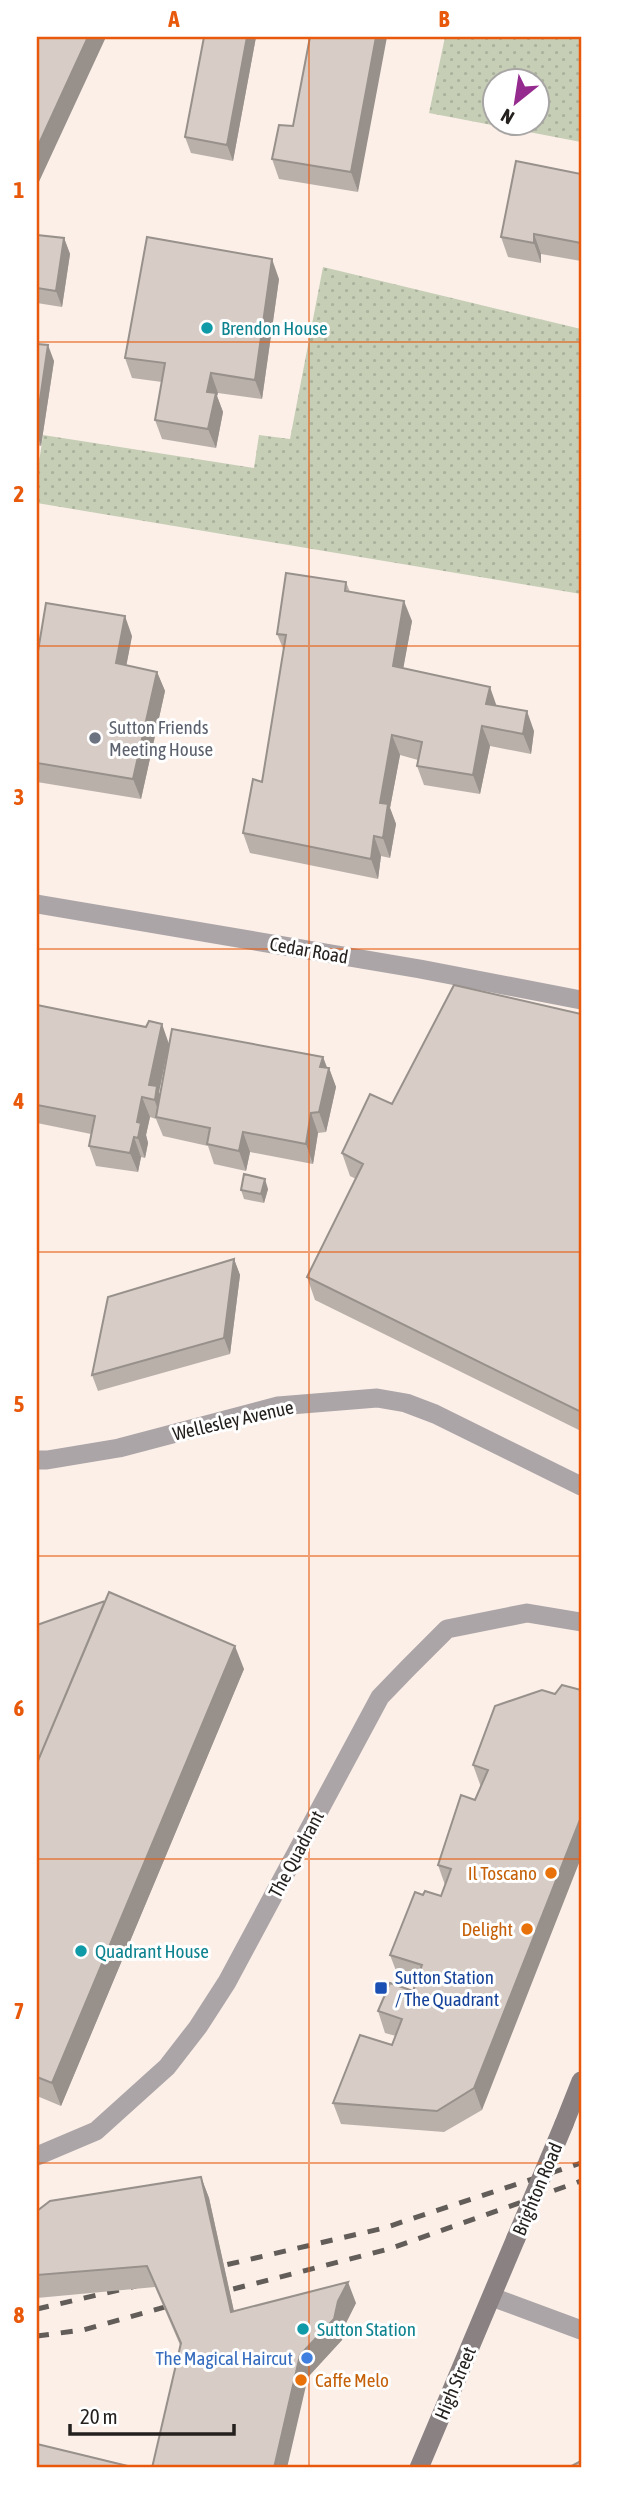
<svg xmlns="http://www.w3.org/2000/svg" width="618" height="2505" font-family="'Asap Condensed',sans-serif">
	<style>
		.park { fill: url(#park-dots); fill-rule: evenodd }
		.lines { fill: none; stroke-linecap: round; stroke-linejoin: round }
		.minor { stroke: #aca5a7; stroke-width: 19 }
		.tertiary { stroke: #aca5a7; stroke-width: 19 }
		.secondary { stroke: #898182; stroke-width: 19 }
		.rail { stroke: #635d59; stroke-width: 5; stroke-dasharray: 12 12; stroke-linecap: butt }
		.secondary-bridge { stroke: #898182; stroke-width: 19 }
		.wall { fill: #bab0aa; fill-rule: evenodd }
		.shaded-wall { fill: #97908b }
		.building { fill: #d8cdc6; stroke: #97908b; stroke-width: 2 }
		.grid { fill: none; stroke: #e8590c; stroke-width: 2; stroke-opacity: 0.55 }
		.culture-dot { fill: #0f9aa8; stroke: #fff; stroke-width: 2.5 }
		.worship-dot { fill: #6b7280; stroke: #fff; stroke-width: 2.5 }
		.food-dot { fill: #e8710a; stroke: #fff; stroke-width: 2.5 }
		.transit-dot { fill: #1a4fb4; stroke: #fff; stroke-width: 2.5 }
		.shop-dot { fill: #3f7fe0; stroke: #fff; stroke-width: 2.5 }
		.labels { text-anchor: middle; stroke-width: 6; stroke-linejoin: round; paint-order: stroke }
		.culture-label { font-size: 19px; fill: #0d838f; stroke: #fff; text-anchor: start }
		.worship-label { font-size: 19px; fill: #5b616d; stroke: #fff; text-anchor: start }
		.street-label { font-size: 19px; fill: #25211f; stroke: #fff }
		.food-label { font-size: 19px; fill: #c56008; stroke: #fff; text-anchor: end }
		.transit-label { font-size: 19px; fill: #164399; stroke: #fff; text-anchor: start }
		.shop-label { font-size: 19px; fill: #366cbe; stroke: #fff; text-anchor: end }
		.neatline { fill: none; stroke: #e8590c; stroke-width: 2.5 }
		.grid-label { font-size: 23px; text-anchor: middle; font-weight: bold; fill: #e8590c }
	</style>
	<defs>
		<pattern id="park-dots" width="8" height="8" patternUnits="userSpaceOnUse" patternTransform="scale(1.75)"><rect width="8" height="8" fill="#c6ceb6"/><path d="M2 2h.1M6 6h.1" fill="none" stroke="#aab19c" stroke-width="1.8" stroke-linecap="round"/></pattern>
	</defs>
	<rect width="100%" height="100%" fill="#fbefe8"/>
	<!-- park -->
	<path class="park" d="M445,37h136v105l-152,-29zM496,80h42v42h-42z
		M323,267l258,62v265l-544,-91v-27l6,-41 211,33 5,-33 31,4z"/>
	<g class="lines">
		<!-- minor -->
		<path class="minor" d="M37,904l383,65 161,31
			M37,1460h10l72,-12 159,-42 99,-8 29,5 29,11 146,72
			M37,2156l59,-25 71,-64 31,-40 29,-45 153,-285 28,-29 39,-39 80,-16 54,9"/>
		<!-- tertiary -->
		<path class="tertiary" d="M492,2297l89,33"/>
		<!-- secondary -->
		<path class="secondary" d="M564,2124l17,-43
			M419,2468l97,-230"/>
		<!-- rail -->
		<path class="rail" d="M204,2270l180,-42 197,-65
			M210,2295l179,-46 192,-68
			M37,2309l99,-23
			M37,2336l46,-6 100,-28"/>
		<!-- secondary-bridge -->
		<path class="secondary-bridge" d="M516,2238l48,-114"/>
	</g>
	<!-- wall -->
	<path class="wall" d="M204,37h52l-23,124 -42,-8 -6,-16z
		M310,37l48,155 -79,-13 -7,-20 21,-33z
		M581,174v87l-40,-7v9l-33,-6 -7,-20z
		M37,235l27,3 6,16 -8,53 -25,-4z
		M279,279l-17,120 -44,-6 -1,3 6,16 -7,36 -54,-9 -7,-19 7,-38 -30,-4 -7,-20z
		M37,344l17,17 -13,85 -4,-1z
		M346,582l4,10 62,29 -9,47 94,38 37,25 -3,23 -41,-8 -10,48 -56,-9 -7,-19 1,-6 -18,-5 -10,53 6,16 -6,34 -9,-2 -3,23 -128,-26 -7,-20 19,-51 22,-131 -7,-17z
		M132,636l-6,30 31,6 8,19 -24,108 -104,-17v-125z
		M37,1005l132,39 154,13 4,10 2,1 7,19 -10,45 -8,1 -5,31 -63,-12 -4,19 -32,-7 -6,-18 -45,-10 -7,-17 -6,-2 -4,18 2,8 -3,15 -4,-1 -3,15 -42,-6 -7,-20 2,-12 -54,-11zM168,1048l-8,47 -1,-3z
		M581,1014v417l-266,-131 -8,-23 49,-98 -6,-3 -8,-23 50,-49z
		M268,1189l-4,14 -20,-4 -3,-9z
		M234,1259l6,16 -10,79 -132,37 -6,-16z
		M37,1625l207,44 -183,437 -24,-10z
		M495,1706l-13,404 -38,22 -103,-8 -8,-21 59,-58 4,-9 -11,-3 -7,-22 35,-20 3,-9 -18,-6 -8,-21 33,-60 18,1 4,-11 -7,-20 37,-65 6,-13 -8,-22z
		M201,2177l8,21 25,114 122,-9 -10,20 -4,17 -34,37 -128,-32 -25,-58 -118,11v-87z"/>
	<!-- shaded-wall -->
	<path class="shaded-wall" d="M88,37h18l-69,149v-38z
		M247,37h9l-23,124 -6,-16z
		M376,37h11l-29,155 -7,-20z
		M534,234l7,20v9l-7,-20z
		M64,238l6,16 -8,53 -6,-16z
		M272,259l7,20 -17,120 -7,-19z
		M48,345l6,16 -13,85 -4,-12v-14z
		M211,373l7,20 -1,3 6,16 -7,36 -8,-19 -1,-37z
		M404,601l8,20 -12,65 -7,-20z
		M125,616l7,20 -9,47 -7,-20z
		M157,672l8,19 -24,108 -8,-20z
		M490,687l7,20 -11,-3z
		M527,711l7,20 -3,23 -8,-20z
		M482,726l8,20 -10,48 -7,-19z
		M392,735l8,20 -10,53 6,16 -6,34 -7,-20 -3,-35z
		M374,836l7,20 -3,23 -7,-20z
		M162,1024l7,20 -10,48 5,14 -3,12 -12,-33z
		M323,1057l5,14 1,-3 7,19 -10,45 -7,-20 1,-45z
		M142,1097l8,20 -4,18 2,8 -3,15 -7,-20 -1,-16z
		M311,1113l7,20 -5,31 -7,-20z
		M243,1132l7,20 -4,19 -7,-20z
		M134,1137l7,20 -3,15 -8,-19z
		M265,1179l3,10 -4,14 -3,-9z
		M234,1259l6,16 -10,79 -6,-16z
		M235,1646l9,23 -183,437 -9,-23z
		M581,1817v41l-99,252 -8,-22z
		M201,2177l8,21 30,136 -8,-22z
		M348,2282l8,21 -10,20 -4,17 -34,37 -21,91h-13l26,-113 38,-54z"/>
	<!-- building -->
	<path class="building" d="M37,37h51l-51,111z
		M204,37h43l-20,108 -42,-8z
		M310,37h66l-25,135 -79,-13 7,-34 14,1z
		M516,161l65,13v69l-47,-9v9l-33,-6z
		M37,235l27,3 -8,53 -19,-3z
		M147,237l125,22 -17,121 -44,-7 -4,19 9,1 -8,36 -53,-9 10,-57 -40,-5z
		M37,344l11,1 -11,75z
		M286,573l60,9 -1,9 59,10 -11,65 97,21 -4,17 41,7 -4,23 -41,-8 -9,49 -56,-9 5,-24 -30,-7 -12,68 8,1 -5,34 -9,-2 -3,23 -128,-26 10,-54 9,3 24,-147 -9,-1z
		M46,603l79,13 -9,47 41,9 -24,107 -96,-16v-106z
		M454,985l127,29v398l-274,-135 56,-113 -21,-11 28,-59 22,10z
		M37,1005l109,22 3,-6 13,3 -13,61 8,1 -2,14 -13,-3 -5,25 4,1 -3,15 -4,-1 -4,16 -41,-7 6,-30 -58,-11z
		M172,1029l151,28 -3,10 9,1 -10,44 -8,1 -5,31 -63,-12 -4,19 -32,-7 3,-16 -54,-11z
		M244,1174l21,5 -4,15 -20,-4z
		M234,1259l-10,79 -132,37 16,-78z
		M109,1592l126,54 -183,437 -15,-6v-314z
		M105,1601l-68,162v-138z
		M562,1685l19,5v127l-107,271 -37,23 -104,-8 27,-68 32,10 10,-26 -24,-8 12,-28 23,8 9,-26 -32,-10 25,-63 8,3 2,-4 16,5 10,-27 -13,-4 23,-70 14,5 13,-30 -15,-5 22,-59 47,-16 13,4z
		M201,2177l30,135 117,-30 -10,19 -4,18 -34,36 -26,113h-122l29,-125 -34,-77 -110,9v-64l13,-10z
		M37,2444l99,24h-99z
		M581,2461v7h-13z"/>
	<!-- grid -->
	<path class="grid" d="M309,37v2431M37,342h544M37,646h544M37,949h544M37,1252h544M37,1556h544M37,1859h544M37,2163h544"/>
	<!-- markers -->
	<g class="culture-dot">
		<circle cx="207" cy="328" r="7"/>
		<circle cx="81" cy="1951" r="7"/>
		<circle cx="303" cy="2329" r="7"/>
	</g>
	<circle class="worship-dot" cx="95" cy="738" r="7"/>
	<g class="food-dot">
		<circle cx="551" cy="1873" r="7"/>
		<circle cx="527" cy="1929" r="7"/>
		<circle cx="301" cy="2380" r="7"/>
	</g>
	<rect class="transit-dot" x="374" y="1981" width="14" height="14" rx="3.5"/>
	<circle class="shop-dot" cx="307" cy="2358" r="7"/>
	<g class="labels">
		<!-- culture labels -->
		<g class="culture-label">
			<text x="221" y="335">Brendon House</text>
			<text x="95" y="1958">Quadrant House</text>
			<text x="317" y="2336">Sutton Station</text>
		</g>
		<!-- worship labels -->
		<g class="worship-label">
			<text x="109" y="734">Sutton Friends<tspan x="109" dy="22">Meeting House</tspan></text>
		</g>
		<!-- street labels -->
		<g class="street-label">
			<text transform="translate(309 950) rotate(10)" y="7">Cedar Road</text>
			<text transform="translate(233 1420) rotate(-13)" y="7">Wellesley Avenue</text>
			<text transform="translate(296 1854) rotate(-62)" y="7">The Quadrant</text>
			<text transform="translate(537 2189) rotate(-67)" y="7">Brighton Road</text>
			<text transform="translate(455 2383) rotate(-67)" y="7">High Street</text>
		</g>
		<!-- food labels -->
		<g class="food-label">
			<text x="537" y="1880">Il Toscano</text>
			<text x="513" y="1936">Delight</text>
			<text x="315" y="2387" text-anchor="start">Caffe Melo</text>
		</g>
		<!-- transit labels -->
		<g class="transit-label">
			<text x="395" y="1984">Sutton Station<tspan x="395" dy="22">/ The Quadrant</tspan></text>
		</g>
		<!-- shop labels -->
		<g class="shop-label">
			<text x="293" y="2365">The Magical Haircut</text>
		</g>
	</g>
	<!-- border -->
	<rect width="618" height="2505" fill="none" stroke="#ffffff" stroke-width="77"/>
	<!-- north arrow -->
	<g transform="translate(516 102) rotate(210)"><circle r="33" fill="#ffffff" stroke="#a8a6a5" stroke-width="2"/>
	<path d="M0-5L12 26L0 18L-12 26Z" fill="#952b8e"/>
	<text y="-10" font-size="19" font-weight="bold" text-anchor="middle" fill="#25211f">N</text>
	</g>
	<!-- scale -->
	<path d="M70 2424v10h164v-10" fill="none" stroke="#25211f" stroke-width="3.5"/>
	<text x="80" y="2424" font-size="21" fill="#25211f" stroke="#ffffff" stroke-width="5" paint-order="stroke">20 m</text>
	<rect x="38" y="38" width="542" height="2428" class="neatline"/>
	<g class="grid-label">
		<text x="174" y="27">A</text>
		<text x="444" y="27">B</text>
		<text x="19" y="198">1</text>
		<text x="19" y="502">2</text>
		<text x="19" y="805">3</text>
		<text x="19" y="1109">4</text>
		<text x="19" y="1412">5</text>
		<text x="19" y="1716">6</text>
		<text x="19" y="2019">7</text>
		<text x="19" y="2323">8</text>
	</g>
</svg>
